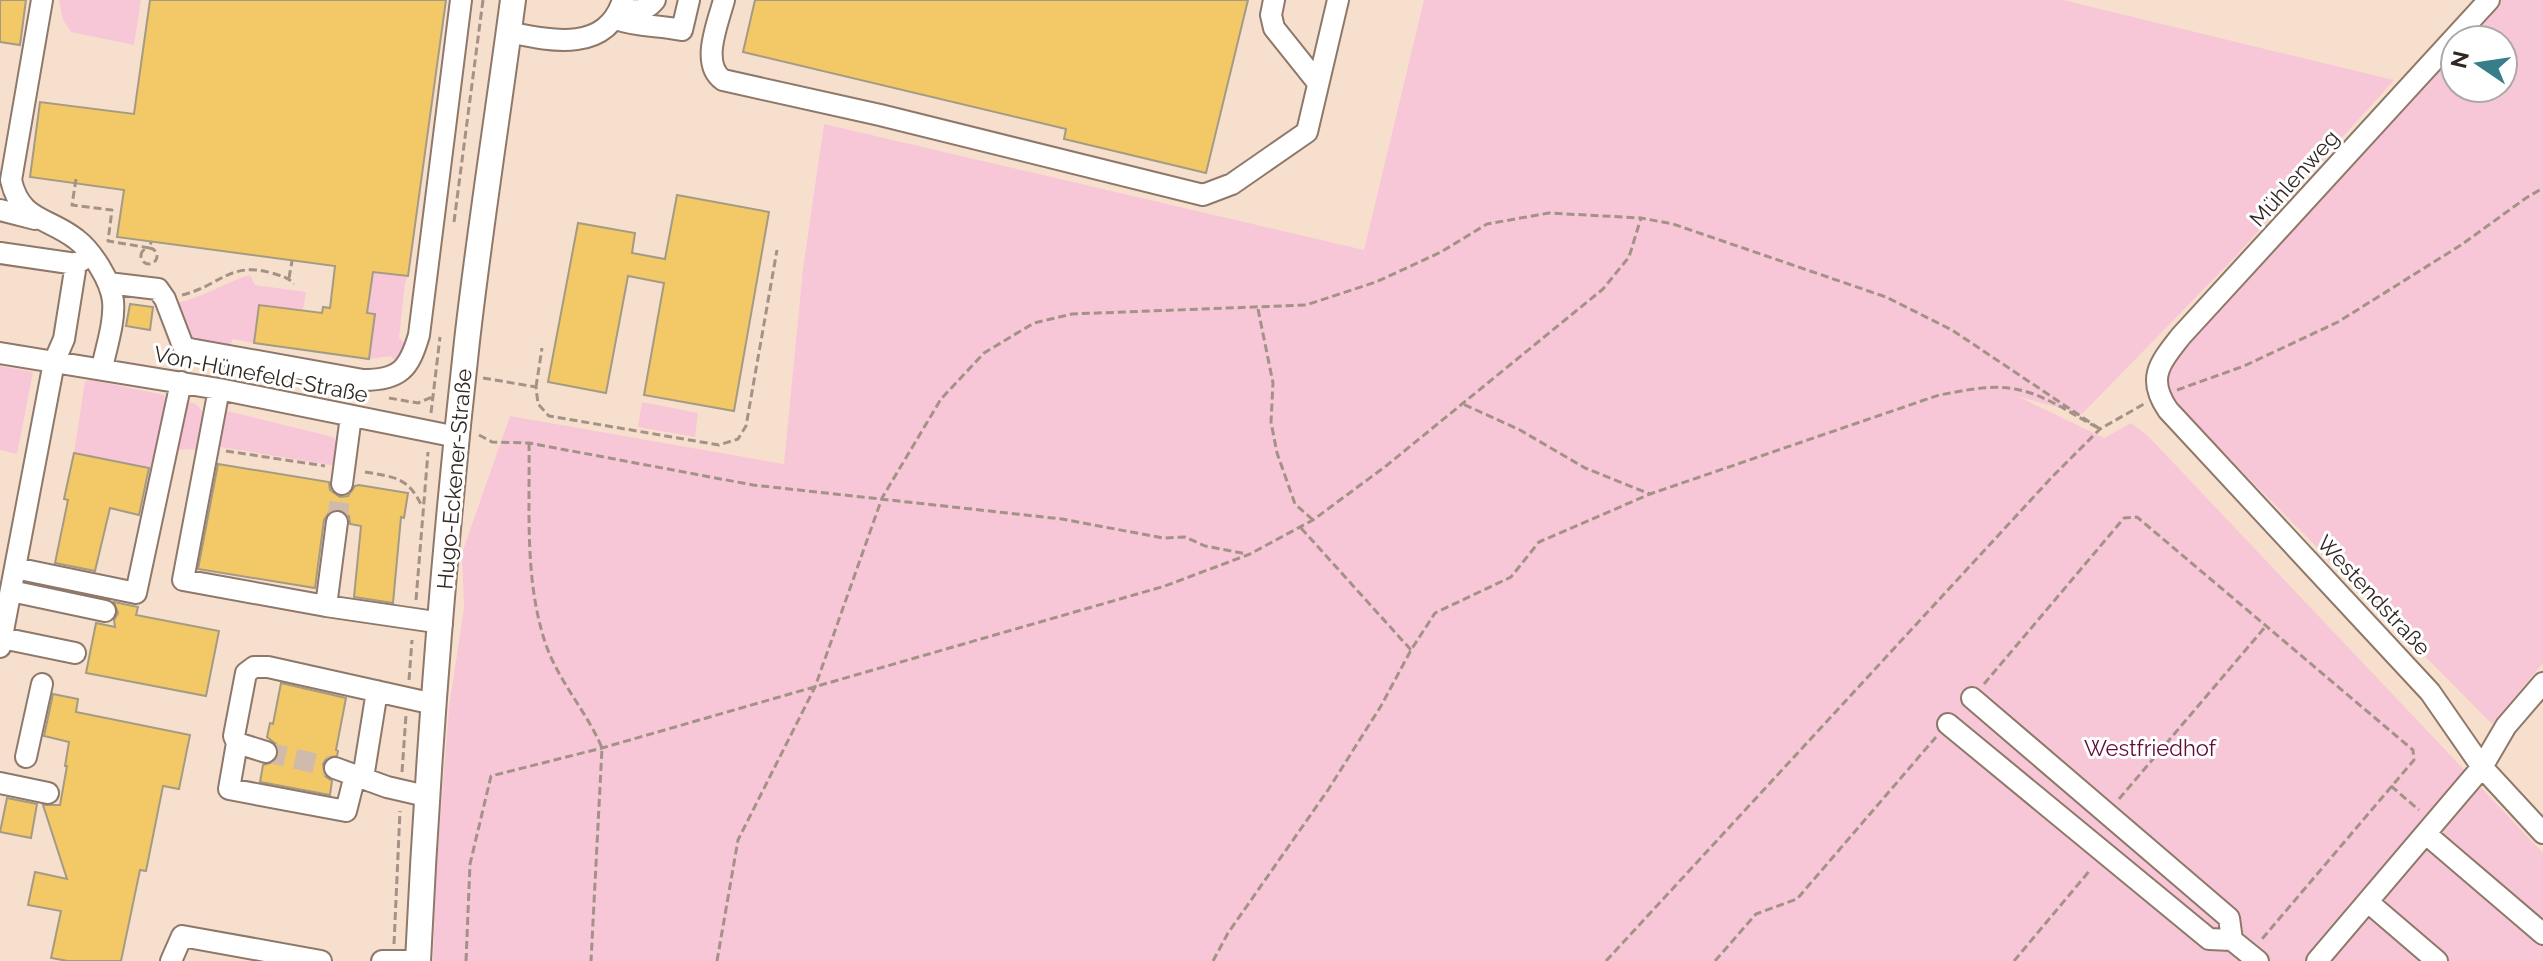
<svg xmlns="http://www.w3.org/2000/svg" width="2543" height="961" font-family="Raleway,sans-serif">
	<style>
		.green { fill: #f7c7d8 }
		.building { fill: #f2c966; stroke: #a59a83; stroke-width: 2 }
		.lines { fill: none; stroke-linecap: round; stroke-linejoin: round }
		.minor-tunnel { stroke: #cfbaab; stroke-width: 20; stroke-dasharray: 20 10; stroke-linecap: butt }
		.minor-casing { stroke: #8e7869; stroke-width: 24 }
		.major-casing { stroke: #8e7869; stroke-width: 28 }
		.path { stroke: #a39285; stroke-width: 3; stroke-dasharray: 8 4; stroke-linecap: butt }
		.minor { stroke: #fff; stroke-width: 20 }
		.major { stroke: #fff; stroke-width: 24 }
		.labels { text-anchor: middle; stroke-width: 6; stroke-linejoin: round; paint-order: stroke }
		.street-label { font-size: 22px; fill: #312821; stroke: #fff }
		.park-label { font-size: 22px; fill: #620a38; stroke: #fff }
	</style>
	<rect width="100%" height="100%" fill="#f7dfce"/>
	<!-- green -->
	<path class="green" d="M59,0h82l-7,45 -63,-13 -8,-12z
		M1424,0h639l331,80 -159,177 -153,157 -65,-18 87,42 27,-15 17,13 395,417v108h-2110l3,-89 13,-165 15,-99 -2,-55 48,-137 274,48 19,-195 21,-145 540,126z
		M2501,0h42v663l-51,61 -315,-318 -11,-24 6,-22 283,-311v39h48v-48h-40z
		M373,272l35,4 -3,7 -6,55 11,9 -12,17 -7,-8 -22,3 -2,-46z
		M250,275l5,10 51,7 -3,18 -44,-5 -5,38 -21,-4 -5,11 -37,-9 -17,-38c28,-4 49,-20 76,-28z
		M0,366l33,6 -16,82 -17,-4z
		M92,380l72,15 3,19 -13,55 -80,-16 11,-72z
		M189,402c22,4 13,30 11,47l-28,1 13,-45z
		M642,402l56,11 -3,24 -57,-10z
		M227,411l106,26 5,8 -2,21 -121,-20 9,-34z"/>
	<!-- building -->
	<path class="building" d="M0,0h26l-6,45 -20,-3z
		M150,0h296l-38,276 -35,-4 -6,41 8,1 -6,45 -115,-16 5,-38 63,8 1,-6 7,1 5,-42 -218,-29 7,-47 -94,-13 10,-75 94,12z
		M755,0h493l-42,173 -142,-34 2,-10 -323,-77z
		M677,195l92,17 -35,199 -90,-16 20,-112 -36,-7 -22,117 -58,-11 30,-159 57,10 -3,20 33,6z
		M130,304l23,3 -3,23 -24,-4z
		M74,453l75,15 -10,47 -29,-7 -15,63 -40,-8 13,-63 -4,-1z
		M218,464l111,18 1,8 10,7 8,-1 7,-10 4,-1 49,8 -4,25 -3,-1 -8,86 -39,-6 7,-71 -11,-2 -1,-8 -10,-7 -8,1 -7,10 -9,68 -117,-19z
		M114,602l24,5 -2,8 83,16 -13,65 -120,-23 10,-50 19,4 -1,-7 4,-7z
		M281,683l65,15 -10,52 2,1 -1,5 -10,2 -4,6 2,12 7,5 -2,14 -70,-13 3,-17 11,-3 5,-7 -3,-11 -9,-7 3,-14 3,1z
		M53,694l25,5 -2,13 114,23 -11,54 -16,-3 -17,85 -6,-1 -19,91h-53l-17,-3 10,-47 -33,-6 7,-33 32,7 -24,-74h17l7,-39h-2l4,-24 -25,-6z
		M7,798l30,6 -6,34 -31,-6z"/>
	<g class="lines">
		<!-- minor-tunnel -->
		<path class="minor-tunnel" d="M337,522l5,-38
			M266,752l69,16"/>
		<!-- minor casing -->
		<g class="minor-casing">
			<path id="minor" d="M42,0l-31,180c9,41 37,37 65,59 16,12 35,42 37,62 2,21 -7,47 -11,67
				M724,0c-6,23 -24,64 -1,80l157,35 323,80 29,-11 75,-52 31,-132
				M1274,0l-3,15 3,13 44,55
				M2489,0l-308,336c-21,27 -35,42 -13,74l262,282 52,75 61,66
				M621,8c15,4 24,4 34,-8
				M616,19c22,8 43,6 66,11l7,-30
				M508,32c44,9 98,21 115,-32
				M0,210l35,9
				M0,253l76,11 11,-7
				M108,283l50,6 7,10 18,47 7,3 173,31c37,0 46,-11 56,-45l42,-335
				M0,353l219,36 238,48
				M219,389l-36,191 143,26 11,-84
				M342,484l9,-68
				M15,568l121,25 45,-211
				M11,591l94,20
				M326,606l116,17
				M2,638l73,15
				M0,647l54,-285 10,-23 12,-75
				M1972,698l257,220 3,22 26,21
				M1948,724l261,215 23,1
				M237,743l-8,46 117,22 9,-36
				M266,752l-29,-9 -3,-7 12,-63 8,-6h14l166,37
				M26,757l16,-73
				M335,768l52,19 39,9
				M363,778l14,-87
				M0,783l48,10
				M2426,834l117,100
				M2368,902l69,59
				M171,961l11,-25 139,25
				M382,961h36
				M2317,961l165,-194 24,-41 37,-43"/>
		</g>
		<!-- major casing -->
		<g class="major-casing">
			<path id="major" d="M418,961c10,-207 26,-414 49,-620 13,-114 31,-227 46,-341"/>
		</g>
		<!-- path -->
		<path class="path" d="M76,179l-4,26 40,5 -4,31 42,7 1,-6
			M454,222l29,-222
			M141 256a8 8 0 1 1 16 0a8 8 0 1 1-16 0Z
			M289,278l3,-17
			M182,295c38,-9 47,-34 90,-22 9,3 16,4 22,11
			M1258,309l15,74 -2,39 6,31 18,51 18,16
			M483,378l53,9 2,17 11,12 170,29 19,-6 8,-13 31,-176
			M536,387l6,-39
			M2177,390l67,-24 94,-44 123,-77 65,-47 17,-10
			M389,398l29,5 14,-6
			M431,413l9,-76
			M479,435l13,7 37,1 224,42 309,34 101,19 22,-1 20,9 42,8
			M529,443c1,68 -5,137 17,202 13,37 41,67 56,103l-11,213
			M226,451l99,15
			M365,472c29,5 44,5 57,35
			M1301,528l110,122
			M416,600l12,-148
			M409,680l3,-40
			M1984,684l140,-166 13,-1 276,233 1,10 -152,179
			M402,772l4,-57
			M2391,786l28,24
			M2119,799l147,-173
			M394,944l6,-133
			M466,961l4,-97 21,-88 111,-28 563,-162 85,-32 63,-34 73,-54 217,-177 26,-32 12,-39 32,6 213,73 66,33 148,99c-27,-14 -55,-35 -85,-40 -25,-5 -52,2 -76,6l-289,99 -65,-26 -65,-38 -57,-26
			M717,961l21,-121 77,-153 67,-189 59,-99 43,-46 50,-30 38,-9 234,-9 70,-23 65,-30 46,-28 62,-11 92,5
			M1213,961l15,-28 100,-143 53,-84 30,-56 24,-37 76,-36 28,-35 111,-48
			M1606,961l446,-484 48,-48 44,-25
			M1715,961l41,-47 41,-15 139,-162
			M2014,961l77,-92"/>
		<!-- minor -->
		<use href="#minor" class="minor"/>
		<!-- major -->
		<use href="#major" class="major"/>
	</g>
	<g class="labels">
		<!-- street labels -->
		<g class="street-label">
			<text transform="translate(2294 178) rotate(-48)" y="8">Mühlenweg</text>
			<text transform="translate(261 374) rotate(11)" y="8">Von-Hünefeld-Straße</text>
			<text transform="translate(454 479) rotate(-85)" y="8">Hugo-Eckener-Straße</text>
			<text transform="translate(2374 595) rotate(47)" y="8">Westendstraße</text>
		</g>
		<!-- park labels -->
		<g class="park-label">
			<text x="2150" y="756">Westfriedhof</text>
		</g>
	</g>
	<!-- north arrow -->
	<g transform="translate(2479 64) rotate(283)"><circle r="38" fill="#ffffff" stroke="#ada9a6" stroke-width="2"/>
	<path d="M0-6L14 30L0 20L-14 30Z" fill="#377e89"/>
	<text y="-12" font-size="22" font-weight="bold" text-anchor="middle" fill="#312821">N</text>
	</g>
</svg>
